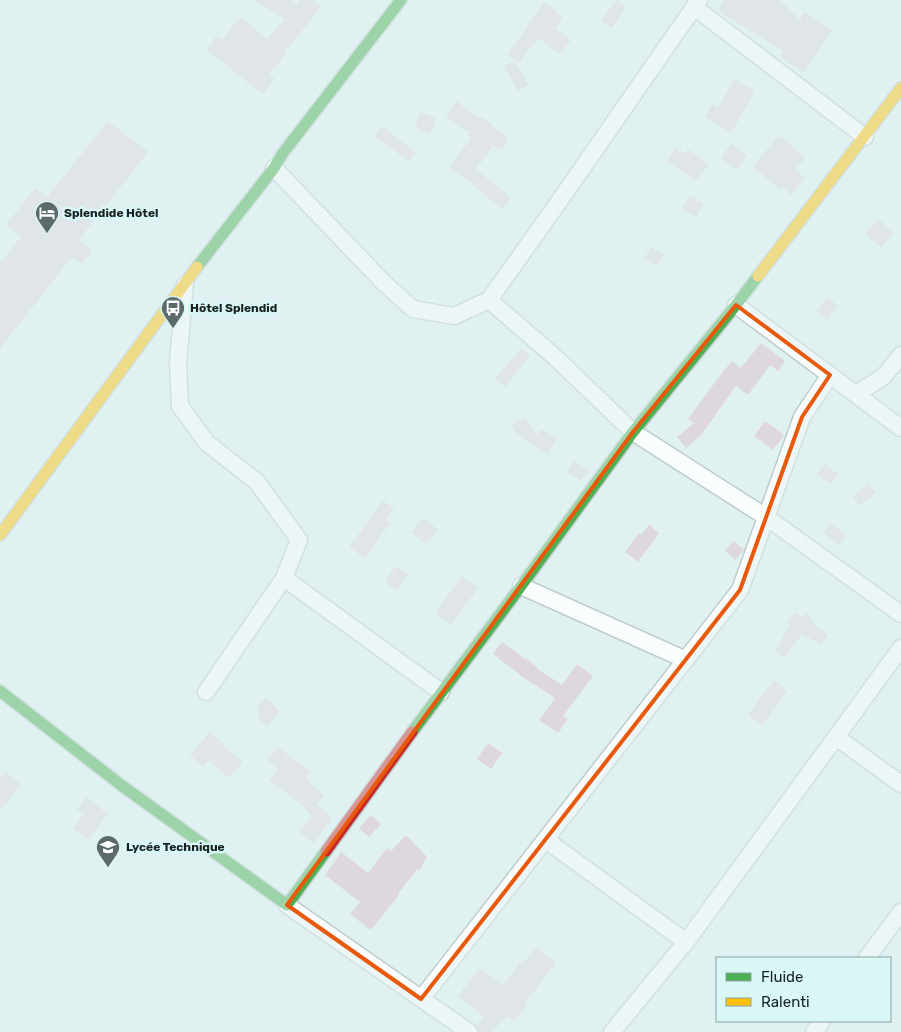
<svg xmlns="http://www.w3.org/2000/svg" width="901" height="1032" font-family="Rubik,sans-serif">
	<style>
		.building { fill: #dfd7e0 }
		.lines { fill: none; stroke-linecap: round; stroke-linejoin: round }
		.street-casing { stroke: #becccc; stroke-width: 19 }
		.fast-casing { stroke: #becccc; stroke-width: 14 }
		.slow-casing { stroke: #becccc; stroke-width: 14 }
		.jam-casing { stroke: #becccc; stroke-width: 14 }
		.street { stroke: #fafdfd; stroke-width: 16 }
		.fast { stroke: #4caf50; stroke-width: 11 }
		.slow { stroke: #ffc107; stroke-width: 11 }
		.jam { stroke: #c62828; stroke-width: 11 }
		.marked { fill: none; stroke: #e8590c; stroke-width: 4; stroke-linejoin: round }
		.labels { text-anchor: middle; stroke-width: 5; stroke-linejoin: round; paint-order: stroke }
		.poi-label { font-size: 12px; font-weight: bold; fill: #172121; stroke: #daf7f7; text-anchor: start }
	</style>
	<rect width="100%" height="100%" fill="#e0f1f1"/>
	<!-- building -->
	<path class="building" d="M254,0h36l7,5 3,-5h13l8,6 -14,18h1l-23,27 2,1 -18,23 6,4 -12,15 -30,-23 1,-1 -28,-20 10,-14 6,4 18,-23 27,22 18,-20z
		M616,0l10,7 -14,21 -11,-7z
		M724,0h56l20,20 4,-8 28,18 -28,42 -24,-15 3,-6 -65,-40z
		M544,2l13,9 -1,1 7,6 -8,10 16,12 -11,14 -22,-16 -19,25 -12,-9 21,-28 -1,-1z
		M515,61l14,24 -11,6 -14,-25z
		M734,79l21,12 -24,42 -26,-16 7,-13 6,4z
		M456,101l24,17 1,-1 11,7 -1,1 17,13 -6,12 -9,-4 -17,23 35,29 -9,11 -31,-26 -22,-15 22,-30 -3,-2 2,-3 -24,-17z
		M421,112l15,6 -6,16 -15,-7z
		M108,121l40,31 -69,88 13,11 -10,13 -10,-7 -72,91v-85l21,-26 -15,-12 29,-37 12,9z
		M382,126l34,27 -7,8 -35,-25z
		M778,136l2,2 2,-1 23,21 -10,11 10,9 -14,17 -8,-8 -2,3 -28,-23z
		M731,144l16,12 -10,14 -16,-12z
		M676,148l8,6 4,-5 21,16 -13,16 -29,-20z
		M690,195l14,9 -8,13 -14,-9z
		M878,219l16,14 -13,14 -16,-13z
		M651,247l13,7 -7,12 -13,-7z
		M827,297l11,9 -11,14 -11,-9z
		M761,343l24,18 -7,10 -8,-6 -22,30 -12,-9 -34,48 -16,14 -9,-11 17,-14 -6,-4 33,-45 11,-13 9,7z
		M521,348l9,7 -25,32 -10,-8z
		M524,417l13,18 4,-6 16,10 -9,13 2,4 -33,-22 -6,-8z
		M765,421l19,14 -11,15 -19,-14z
		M574,461l15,10 -8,10 -14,-9z
		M824,464l14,10 -7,10 -14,-10z
		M868,484l8,9 -16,13 -7,-10z
		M383,501l11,7 -8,12 4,3 -25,35 -16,-11z
		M423,518l15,12 -12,14 -15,-12z
		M831,523l16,13 -8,9 -16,-12z
		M649,525l10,8 -21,29 -13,-10 14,-19 2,2z
		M734,541l10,9 -9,10 -10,-9z
		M396,566l12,8 -11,16 -12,-8z
		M462,576l16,12 -27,37 -16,-12z
		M795,612l7,5 5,-4 9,13 5,3 7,7 -7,9 -19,-11 -18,24 -9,-7 15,-26 -3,-3z
		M502,642l23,17 1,-1 11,9 -1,1 26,17 15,-21 16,12 -30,40 5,3 -10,14 -19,-13 16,-22 -28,-18 -34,-26z
		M774,680l13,11 -25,35 -14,-12z
		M266,698l14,13 -13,15 -9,-8 2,-5 -4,-4z
		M210,732l14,12 -1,1 20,17 -14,16 -20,-18 -6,7 -13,-12z
		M488,743l14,10 -11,16 -14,-10z
		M278,747l33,25 -5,6 18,18 -7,7 15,16 -19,24 -14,-11 13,-16 -11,-12 -32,-24 9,-11 -11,-9z
		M5,772l16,12 -21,27v-32z
		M86,797l22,17 -20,26 -15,-12 11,-14 -7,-5z
		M371,815l10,9 -12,13 -10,-9z
		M406,835l21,22 -8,14 -2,-2 -19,25 1,1 -28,35 -21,-16 10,-12 -35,-27 16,-23 27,21 19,-25 4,3z
		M536,947l20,16 -31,40 2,2 -13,17 -7,-6 -16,16h-12l-3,-6 8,-9 -26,-21 22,-28 23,17 17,-23 2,2z"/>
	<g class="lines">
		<!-- street casing -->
		<g class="street-casing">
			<path id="street" d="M694,7l171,130
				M274,168l111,116 28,25 41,7 35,-16 67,58 77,74 133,85 135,97
				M185,285l-7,77 2,44 27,37 50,39 42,58 -15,38 -78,114
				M489,300l69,-97 141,-203
				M736,305l165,123
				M856,394l27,-17 18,-22
				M284,578l157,114
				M521,586l165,74
				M836,737l65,47
				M546,840l140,102
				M287,905l182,127
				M867,958l34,-46
				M421,999l319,-409 62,-173 28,-42
				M612,1032l74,-90 215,-294
				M814,1032l8,-11"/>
		</g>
		<!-- fast casing -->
		<g class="fast-casing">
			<path id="fast" d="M197,267l77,-99 9,-15 118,-153
				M0,691l121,94 166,120 39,-54
				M412,732l109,-146 112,-154 103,-127 22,-29"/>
		</g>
		<!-- slow casing -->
		<g class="slow-casing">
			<path id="slow" d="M758,276l143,-188
				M0,535l197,-268"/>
		</g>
		<!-- jam casing -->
		<g class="jam-casing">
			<path id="jam" d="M326,851l86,-119"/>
		</g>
		<!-- street -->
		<use href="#street" class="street"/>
		<!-- fast -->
		<use href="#fast" class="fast"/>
		<!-- slow -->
		<use href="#slow" class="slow"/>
		<!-- jam -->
		<use href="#jam" class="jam"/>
	</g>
	<!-- marked area -->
	<path d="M0 0H901V1032H0ZM736,305l94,70 -28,42 -62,173 -319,409 -134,-94 346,-473z" fill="#e0f1f1" fill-opacity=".55" fill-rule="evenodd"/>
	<path class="marked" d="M736,305l94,70 -28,42 -62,173 -319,409 -134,-94 346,-473z"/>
	<!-- icons -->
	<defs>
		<g id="hotel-pin" transform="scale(1.25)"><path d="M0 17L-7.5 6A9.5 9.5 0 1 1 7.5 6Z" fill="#5d6a6a" stroke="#daf7f7"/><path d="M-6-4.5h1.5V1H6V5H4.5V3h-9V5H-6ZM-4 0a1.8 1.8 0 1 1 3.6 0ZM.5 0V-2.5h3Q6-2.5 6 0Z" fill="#fff"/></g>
		<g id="bus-pin" transform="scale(1.25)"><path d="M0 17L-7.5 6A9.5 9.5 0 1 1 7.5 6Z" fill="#5d6a6a" stroke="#daf7f7"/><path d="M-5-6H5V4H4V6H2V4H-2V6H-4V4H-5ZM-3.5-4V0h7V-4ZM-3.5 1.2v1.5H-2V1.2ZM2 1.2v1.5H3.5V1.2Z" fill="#fff"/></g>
		<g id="school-pin" transform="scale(1.25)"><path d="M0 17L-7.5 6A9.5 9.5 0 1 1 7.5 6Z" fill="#5d6a6a" stroke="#daf7f7"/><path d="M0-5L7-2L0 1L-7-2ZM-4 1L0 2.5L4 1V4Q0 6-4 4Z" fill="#fff"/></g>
	</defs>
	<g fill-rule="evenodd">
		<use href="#hotel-pin" x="47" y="213"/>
		<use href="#bus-pin" x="173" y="308"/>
		<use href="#school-pin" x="108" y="847"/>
	</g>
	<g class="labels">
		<!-- poi labels -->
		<g class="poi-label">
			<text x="64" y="217">Splendide Hôtel</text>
			<text x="190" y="312">Hôtel Splendid</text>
			<text x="126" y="851">Lycée Technique</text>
		</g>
	</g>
	<!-- legend -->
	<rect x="716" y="957" width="175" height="65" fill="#daf7f7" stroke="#8ca1a1"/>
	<rect x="726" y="973" width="25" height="8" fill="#4caf50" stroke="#8ca1a1"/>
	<text x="761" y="982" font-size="15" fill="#172121">Fluide</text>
	<rect x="726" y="998" width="25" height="8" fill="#ffc107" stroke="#8ca1a1"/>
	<text x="761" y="1007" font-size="15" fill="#172121">Ralenti</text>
</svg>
